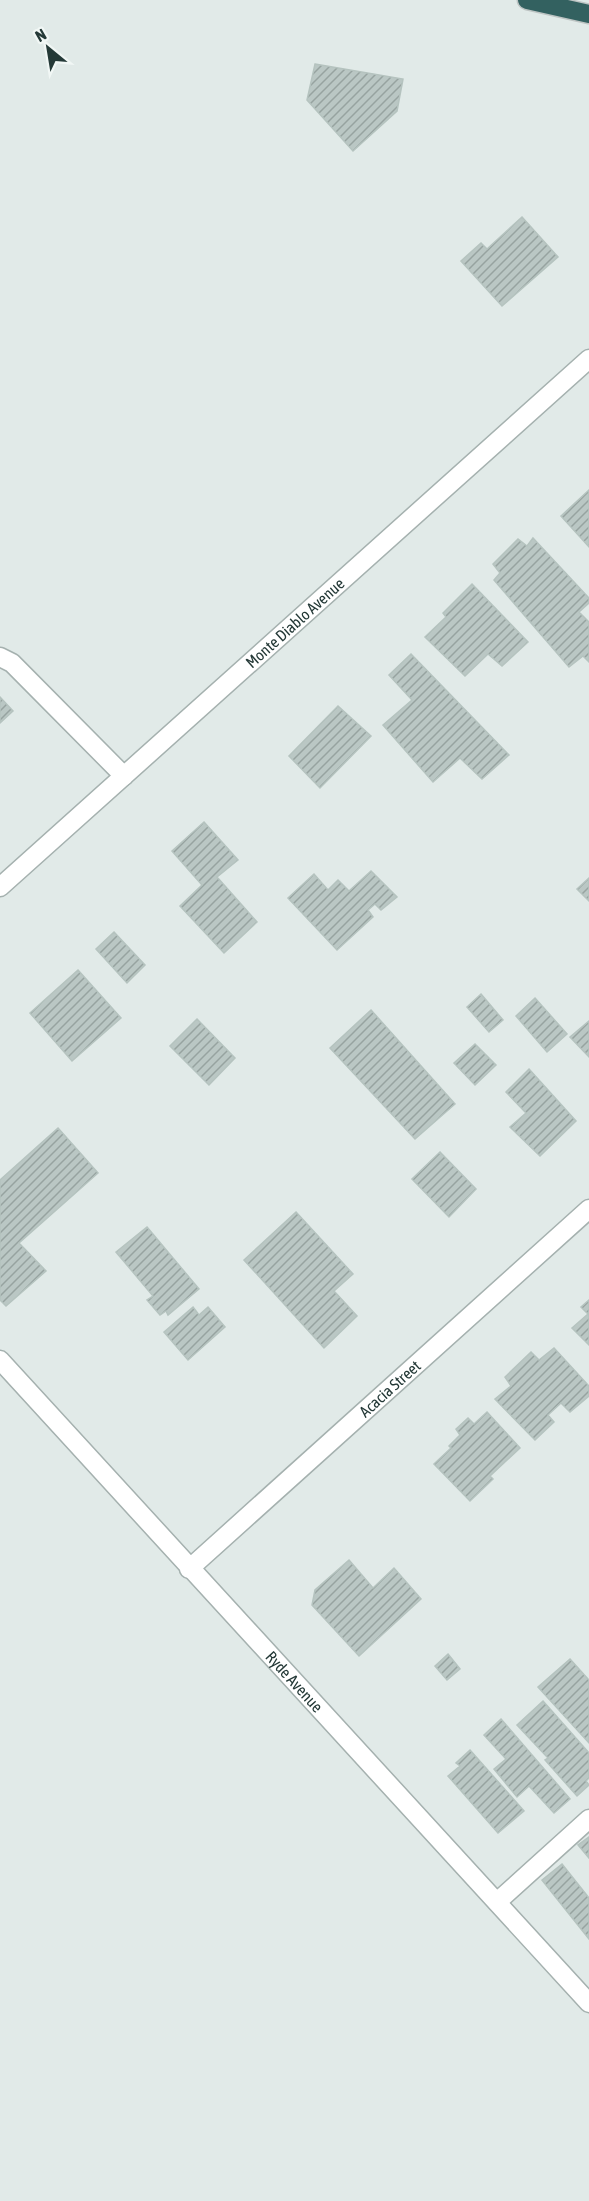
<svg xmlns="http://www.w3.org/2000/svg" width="589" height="2201" font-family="'Asap Condensed',sans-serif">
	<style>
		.building { fill: url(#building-hatch); stroke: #b5c3bf; stroke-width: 1.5 }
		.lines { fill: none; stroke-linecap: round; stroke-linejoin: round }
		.service-casing { stroke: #a5b1af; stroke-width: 21 }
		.minor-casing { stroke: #a5b1af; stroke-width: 21 }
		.tertiary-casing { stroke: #a5b1af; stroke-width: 21 }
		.motorway-casing { stroke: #bdc4c3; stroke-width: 21 }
		.service { stroke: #fff; stroke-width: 18 }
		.minor { stroke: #fff; stroke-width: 18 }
		.tertiary { stroke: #fff; stroke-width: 18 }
		.motorway { stroke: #336160; stroke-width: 18 }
		.labels { text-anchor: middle; stroke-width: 5; stroke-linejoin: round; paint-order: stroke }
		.street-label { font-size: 16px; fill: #243937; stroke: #f1f7f5 }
	</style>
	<defs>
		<pattern id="building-hatch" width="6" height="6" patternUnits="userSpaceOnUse" patternTransform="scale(1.5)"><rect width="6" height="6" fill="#bac7c4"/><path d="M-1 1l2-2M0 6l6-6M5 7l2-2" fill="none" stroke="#97a3a0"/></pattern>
	</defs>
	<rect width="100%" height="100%" fill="#e1eae8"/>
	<!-- building -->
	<path class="building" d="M315,64l88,15 -6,32 -44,40 -46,-51z
		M522,217l36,40 -56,49 -41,-45 20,-18 6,6z
		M589,490v57l-28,-31z
		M533,538l56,60v5l-10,9 10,10v40l-6,-6 -14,11 -75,-87 6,-7 -7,-9 25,-25 9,7z
		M472,584l56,58 -26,24 -14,-12 -23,22 -40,-39 21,-20 -3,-4z
		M411,654l98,101 -27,24 -22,-21 -27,24 -50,-57 29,-25 -23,-25z
		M0,697l13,14 -13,12z
		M338,706l33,30 -51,52 -31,-32z
		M204,822l34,38 -21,17 40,45 -33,31 -44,-47 22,-21 -30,-34z
		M371,871l26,26 -16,13 -6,-6 -7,6 5,7 -36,33 -49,-52 26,-24 14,16 10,-10 11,11z
		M589,878v23l-12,-12z
		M114,932l31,33 -18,18 -31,-34z
		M78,970l43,48 -49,43 -42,-48z
		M481,994l22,26 -14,12 -22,-25z
		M535,998l32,36 -20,18 -31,-36z
		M371,1010l84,94 -40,35 -85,-91z
		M197,1019l38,39 -26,27 -39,-39z
		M589,1021v36l-19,-20z
		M475,1044l21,21 -21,20 -21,-22z
		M529,1069l47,52 -36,35 -30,-29 16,-14 -20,-21z
		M58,1128l40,45 -79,70 27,28 -40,35 -6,-6v-120z
		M440,1152l36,37 -27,28 -37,-38z
		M296,1212l57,62 -19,17 23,25 -33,32 -80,-88z
		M147,1227l52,62 -31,26 -2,-4 -6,4 -13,-15 6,-4 -37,-44z
		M589,1300v45l-17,-17 16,-14 -7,-7z
		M193,1307l6,8 9,-8 17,20 -37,33 -24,-28z
		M554,1348l35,38v10l-19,16 -9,-9 -13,12 6,7 -19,18 -40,-41 16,-13 -6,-9 26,-25 8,8z
		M487,1412l33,36 -30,28 3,3 -23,22 -36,-37 17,-16 -2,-2 11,-11 -4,-6 12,-11 6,6z
		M349,1560l24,28 21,-20 27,31 -62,57 -47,-51 3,-15z
		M448,1654l12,15 -13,11 -12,-14z
		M570,1659l19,21v63l-51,-56z
		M543,1701l46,52v25l-3,3 3,4 -12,11 -32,-36 3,-2 -31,-33z
		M501,1719l69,80 -16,14 -25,-27 -12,11 -23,-28 12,-10 -22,-24z
		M470,1750l54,61 -26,22 -50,-57 12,-10 -4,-3z
		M589,1837v21l-11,-13z
		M562,1864l27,34v41l-47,-59z"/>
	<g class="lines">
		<!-- service casing -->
		<g class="service-casing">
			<path id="service" d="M0,657l12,6 112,113"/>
		</g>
		<!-- minor casing -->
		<g class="minor-casing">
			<g id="minor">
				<path id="s1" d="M189,1569l400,-360"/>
				<path d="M497,1902l92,-83"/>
			</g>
		</g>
		<!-- tertiary casing -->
		<g class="tertiary-casing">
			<g id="tertiary">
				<path id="s2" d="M0,887l589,-528"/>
				<path id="s3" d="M0,1360l589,643"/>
			</g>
		</g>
		<!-- motorway casing -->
		<g class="motorway-casing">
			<path id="motorway" d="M527,0l62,14"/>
		</g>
		<!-- service -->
		<use href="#service" class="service"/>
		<!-- minor -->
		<use href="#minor" class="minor"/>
		<!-- tertiary -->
		<use href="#tertiary" class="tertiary"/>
		<!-- motorway -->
		<use href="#motorway" class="motorway"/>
	</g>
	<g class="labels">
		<!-- street labels -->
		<g class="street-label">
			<text dy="6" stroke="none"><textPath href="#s2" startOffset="396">Monte Diablo Avenue</textPath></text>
			<text dy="6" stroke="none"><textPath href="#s1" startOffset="270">Acacia Street</textPath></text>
			<text dy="6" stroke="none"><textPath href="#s3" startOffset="436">Ryde Avenue</textPath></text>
		</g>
	</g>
	<!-- north arrow -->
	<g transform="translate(48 48) rotate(330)" stroke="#f1f7f5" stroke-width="4.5" paint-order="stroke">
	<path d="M0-4.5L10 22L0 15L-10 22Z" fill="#243937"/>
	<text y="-9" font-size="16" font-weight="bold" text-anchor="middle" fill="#243937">N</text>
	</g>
</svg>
